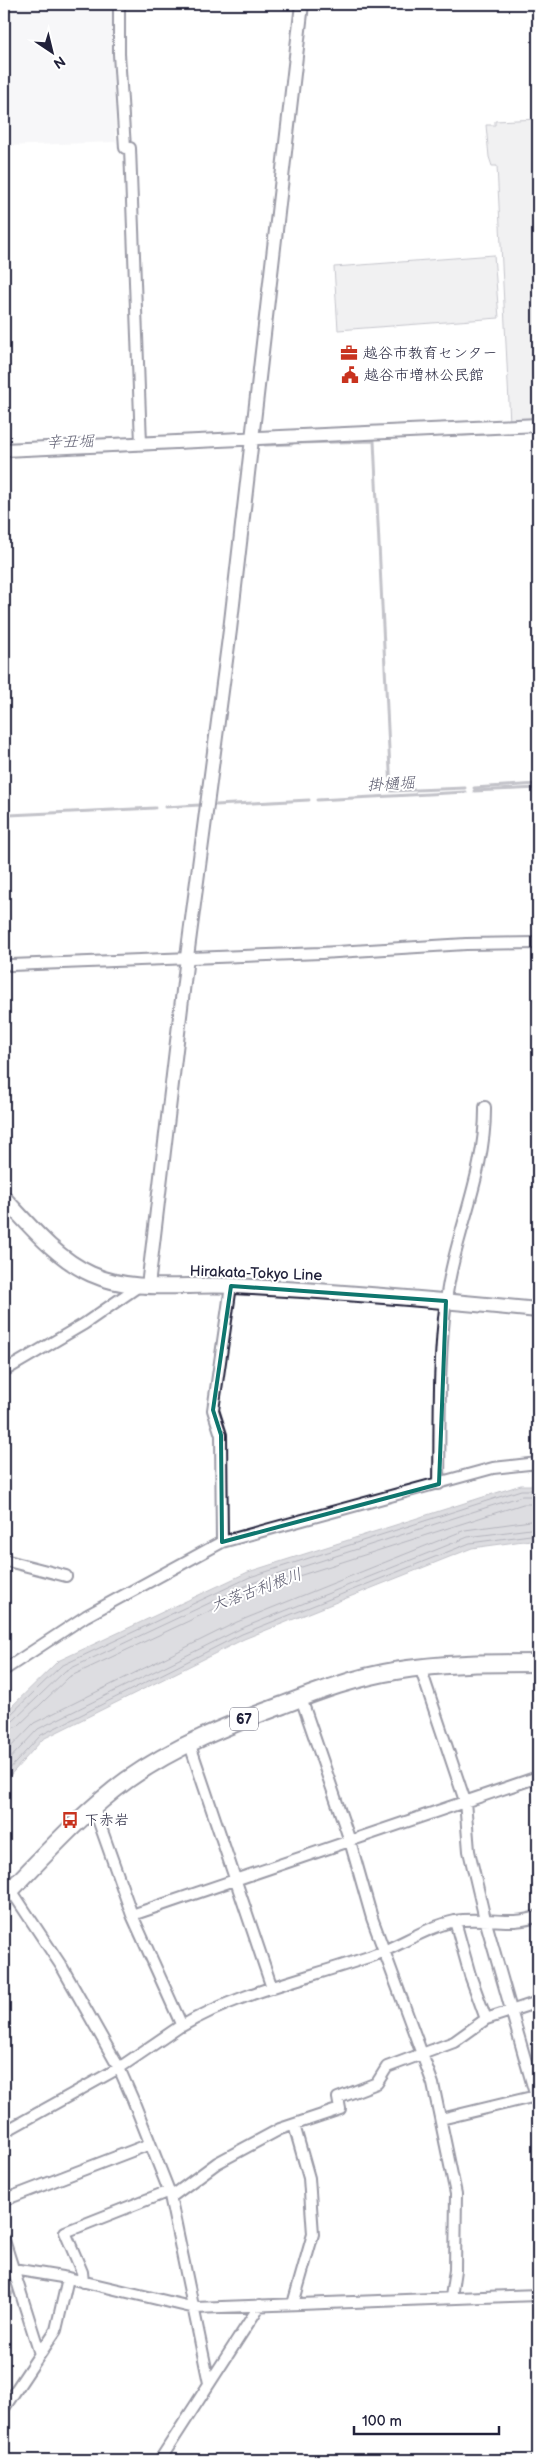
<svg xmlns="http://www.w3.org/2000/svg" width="542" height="2464" font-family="'Balsamiq Sans','Klee One',sans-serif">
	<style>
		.built { fill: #eeeef1 }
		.green { fill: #dfdfe2; stroke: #80808e }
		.water { fill: #b4b4bc; stroke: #7a7a88 }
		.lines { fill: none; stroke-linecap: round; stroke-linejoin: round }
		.shore { stroke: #5c5c6f; stroke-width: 1 }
		.stream { stroke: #7a7a88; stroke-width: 3 }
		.minor-casing { stroke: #22223b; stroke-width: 14 }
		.tertiary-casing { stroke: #22223b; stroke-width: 16 }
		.secondary-casing { stroke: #22223b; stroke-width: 18 }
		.primary-casing { stroke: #22223b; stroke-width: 20 }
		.minor { stroke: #fff; stroke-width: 10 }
		.tertiary { stroke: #fff; stroke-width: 12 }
		.secondary { stroke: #fff; stroke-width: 14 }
		.primary { stroke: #fff; stroke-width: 16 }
		.marked { fill: none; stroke: #0f766e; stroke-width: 4; stroke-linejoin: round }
		.labels { text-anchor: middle; stroke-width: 4; stroke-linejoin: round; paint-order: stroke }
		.shield { fill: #fff; stroke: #646476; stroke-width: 1 }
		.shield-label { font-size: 14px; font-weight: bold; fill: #22223b }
		.poi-label { font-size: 15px; fill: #22223b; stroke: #fff; text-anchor: start }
		.street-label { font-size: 15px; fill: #22223b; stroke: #fff }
		.water-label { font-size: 16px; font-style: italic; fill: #5c5c6f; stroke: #fff }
	</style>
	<rect width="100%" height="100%" fill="#fff"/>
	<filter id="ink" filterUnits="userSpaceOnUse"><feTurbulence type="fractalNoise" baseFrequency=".02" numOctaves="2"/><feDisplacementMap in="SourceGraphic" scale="10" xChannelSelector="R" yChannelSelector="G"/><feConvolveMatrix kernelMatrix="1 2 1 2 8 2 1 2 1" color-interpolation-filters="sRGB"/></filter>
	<g filter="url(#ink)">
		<!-- built -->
		<path class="built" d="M4,4h108l4,138 -112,4z"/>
		<!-- green -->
		<path class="green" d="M538,119v302l-28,2 -13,-257h-5l-3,-9 -3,-32h9v-4z
			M494,255l5,63 -161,12 -4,-63z"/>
		<!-- water -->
		<path class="water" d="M521,1485h17v54l-66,9 -228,91 -201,100 -39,43v-68l54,-53 190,-89z"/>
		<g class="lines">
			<!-- shore -->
			<path class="shore" d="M4,1717l5,-1 52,-50 189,-89 271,-87h17
				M4,1724l9,-3 52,-50 187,-88 270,-87h16
				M4,1731l14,-5 51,-49 186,-87 268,-86h15
				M4,1754l30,-31 203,-101 228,-92 73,-10
				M4,1765l34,-36 202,-100 228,-92 70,-9
				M4,1775l37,-40 201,-101 228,-91 68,-9"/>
			<!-- stream -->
			<path class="stream" d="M462,435l23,-1
				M299,443l75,-2 17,350 74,-3
				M265,445l27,-1
				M144,450l51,-3
				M100,452l37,-2
				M474,788l64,-4
				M474,791l64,-3
				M317,800l149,-8
				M216,805l93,-5
				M165,807l35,-2
				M9,815l146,-7
				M4,2308l10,-18"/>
			<!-- minor casing -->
			<g class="minor-casing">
				<path id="minor" d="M119,4v50l6,94
					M130,148l11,295
					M11,965l310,-12 145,-9 72,-1
					M4,1371l80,-47 55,-38
					M439,1484c1,-61 -1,-123 7,-183 8,-66 40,-127 39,-194
					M222,1542l-1,-107 -8,-25 18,-124
					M4,1560l62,16
					M420,1667l45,134 4,50 16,68 53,185
					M4,1670l82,-54 136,-74 271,-74 45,-5
					M301,1698l49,143 22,77 61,166 23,110 -1,76 -4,27
					M189,1742l83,246
					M94,1808l38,107 50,111c59,-35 128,-48 192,-71 27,-10 53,-28 81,-34 28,-5 57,6 83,-5
					M11,1890l51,77 57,101 14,32 36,91 40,192
					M132,1915l406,-138
					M455,1921l15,54 16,44
					M441,2119l95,-23
					M4,2132l115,-64 63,-43
					M171,2197l46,-34 63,-34 60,-20 -2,-11 39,-15 10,-16 67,-25 32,-23 52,-17
					M4,2200l146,-56
					M4,2240l36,114
					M13,2269l55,9 127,30 343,-13
					M83,2282l-1,-10 -17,-40 104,-41
					M293,2304l20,-70 -4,-56 -15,-53
					M4,2408l52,-78 12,-52
					M160,2460l100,-155
					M537,2460l1,-1"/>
			</g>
			<!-- tertiary casing -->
			<g class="tertiary-casing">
				<path id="tertiary" d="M4,450l534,-25
					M148,1286l39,-329 43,-327 72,-626"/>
			</g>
			<!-- secondary casing -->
			<g class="secondary-casing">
				<path id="secondary" d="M4,1198c26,28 52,60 87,76 44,20 96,9 142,12 102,5 204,14 305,24"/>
			</g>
			<!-- primary casing -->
			<g class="primary-casing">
				<path id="primary" d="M4,1897c39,-40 78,-84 123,-117 48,-34 101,-55 156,-75 36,-14 74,-28 112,-34 47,-8 96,-8 143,-8"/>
			</g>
			<!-- minor -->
			<use href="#minor" class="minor"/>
			<!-- tertiary -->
			<use href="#tertiary" class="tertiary"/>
			<!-- secondary -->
			<use href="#secondary" class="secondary"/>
			<!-- primary -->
			<use href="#primary" class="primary"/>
		</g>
	</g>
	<!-- marked area -->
	<path d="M0 0H542V2464H0ZM231,1286l215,15 -7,183 -217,58 -1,-107 -8,-25z" fill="#fff" fill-opacity=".55" fill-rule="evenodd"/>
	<path class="marked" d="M231,1286l215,15 -7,183 -217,58 -1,-107 -8,-25z"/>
	<!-- icons -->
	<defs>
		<g id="office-bare" transform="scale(1.35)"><path d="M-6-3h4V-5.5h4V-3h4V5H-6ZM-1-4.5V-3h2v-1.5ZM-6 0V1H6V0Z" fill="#c8321e" stroke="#fff" stroke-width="2.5" paint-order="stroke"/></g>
		<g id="civic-bare" transform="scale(1.35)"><path d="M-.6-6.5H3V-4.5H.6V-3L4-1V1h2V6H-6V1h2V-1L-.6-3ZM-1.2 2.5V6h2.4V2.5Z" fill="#c8321e" stroke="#fff" stroke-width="2.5" paint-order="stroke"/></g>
		<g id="bus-bare" transform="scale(1.35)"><path d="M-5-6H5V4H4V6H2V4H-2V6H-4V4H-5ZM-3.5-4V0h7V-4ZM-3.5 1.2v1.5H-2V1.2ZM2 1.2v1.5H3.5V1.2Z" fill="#c8321e" stroke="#fff" stroke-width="2.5" paint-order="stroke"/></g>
	</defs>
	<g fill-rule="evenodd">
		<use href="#office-bare" x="349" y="353"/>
		<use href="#civic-bare" x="350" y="375"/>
		<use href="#bus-bare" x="70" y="1820"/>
	</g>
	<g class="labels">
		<!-- shield labels -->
		<rect class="shield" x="230" y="1707.5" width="28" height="23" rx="4"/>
		<g class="shield-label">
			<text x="244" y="1724">67</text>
		</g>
		<!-- poi labels -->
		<g class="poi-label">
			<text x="363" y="358">越谷市教育センター</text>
			<text x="364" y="380">越谷市増林公民館</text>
			<text x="84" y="1825">下赤岩</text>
		</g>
		<!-- street labels -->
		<g class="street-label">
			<text transform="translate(256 1273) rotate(2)" y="5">Hirakata-Tokyo Line</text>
		</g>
		<!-- water labels -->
		<g class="water-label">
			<text transform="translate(70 441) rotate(-2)" y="6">辛丑堀</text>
			<text transform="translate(391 783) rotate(-3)" y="6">掛樋堀</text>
			<text transform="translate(256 1589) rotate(-20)" y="6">大落古利根川</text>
		</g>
	</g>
	<!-- margin -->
	<rect width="542" height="2464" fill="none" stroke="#fff" stroke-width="20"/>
	<rect x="10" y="10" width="522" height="2444" fill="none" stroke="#22223b" stroke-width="2" filter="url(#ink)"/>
	<!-- north arrow -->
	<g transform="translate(52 52) rotate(145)" stroke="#ffffff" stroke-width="4" paint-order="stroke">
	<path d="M0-4L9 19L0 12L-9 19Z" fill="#22223b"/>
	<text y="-8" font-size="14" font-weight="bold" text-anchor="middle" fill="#22223b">N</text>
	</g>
	<!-- scale -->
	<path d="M354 2426v8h145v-8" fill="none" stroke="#22223b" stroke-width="2.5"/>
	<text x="362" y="2426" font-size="15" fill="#22223b" stroke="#ffffff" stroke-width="4" paint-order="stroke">100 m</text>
</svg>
